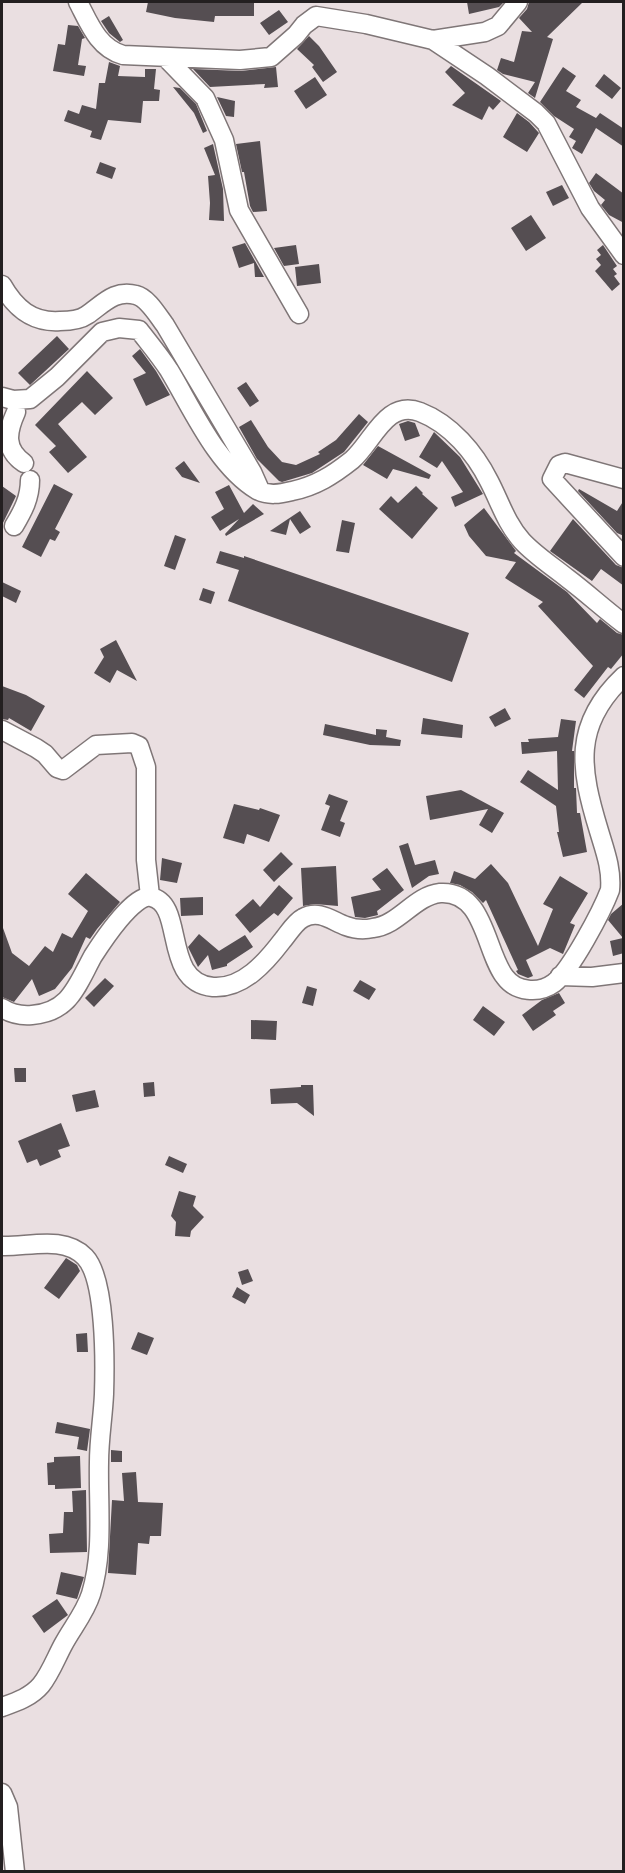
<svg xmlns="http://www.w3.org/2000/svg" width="625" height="1873" font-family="'Sofia Sans Condensed',sans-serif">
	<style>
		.building { fill: #554e52 }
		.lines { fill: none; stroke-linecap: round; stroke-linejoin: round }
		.minor-casing { stroke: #7f7677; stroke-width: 21 }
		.minor { stroke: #fff; stroke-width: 18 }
	</style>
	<rect width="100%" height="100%" fill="#eadfe1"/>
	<!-- building -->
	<path class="building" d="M148,2h106v14h-39l-1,6 -39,-4 -29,-6z
		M467,2h37l-5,5 -30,7z
		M529,2h54l-36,35 6,2 -18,59 -7,-5 7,-11 -32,-8 -6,-4 4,-12 13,4 8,-31 10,1 -13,-14 8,-9z
		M279,10l9,12 -19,13 -9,-12z
		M109,16l14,24 -3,2 -11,-9 -8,-12z
		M68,25l10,1 7,12 -3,1 -4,26 8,1 -2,10 -31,-5 5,-27 7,1z
		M309,36l10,10 18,26 -14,10 -11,-15 2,-2 -17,-16z
		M109,62l11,4 -2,10 27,1v-8h11l-2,20 6,1 -1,11h-16l-2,22 -33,-3 -7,20 -11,-3 2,-6 -28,-10 4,-11 11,4 3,-9 14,4 3,-26h6z
		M451,66l50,35 -8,9 -4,-4 -7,14 -30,-15 13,-12 -20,-21z
		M276,67l2,20 -14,1 1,-4 -55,3 -17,-18 48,2z
		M563,67l13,9 -10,15 15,9 -5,7 20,11 4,-5 24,16v18l-28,-19 -14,26 -10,-6 4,-7 -7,-4 5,-8 -20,-13 -14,-14z
		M604,74l17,14 -9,11 -17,-13z
		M315,77l12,18 -21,14 -12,-18z
		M173,87l7,1 16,16 11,27 -4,2 -9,-20z
		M217,97l18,4 -1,16 -8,-1z
		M517,113l12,9 10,11 -12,19 -24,-15z
		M260,141l7,70 -14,1 -3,-6 -6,-34h-2l-6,-28z
		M213,144l10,45 1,32 -15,-1 1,-17 -2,-27 7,-1 -11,-27z
		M100,162l16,6 -4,11 -16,-6z
		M596,173l28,21v29l-15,-8 -8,-10 4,-5 -11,-9 -5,-8z
		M562,185l7,13 -16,8 -7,-14z
		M531,215l15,23 -20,13 -15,-23z
		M245,243l19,34h-9l-1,-14 -15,5 -7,-21z
		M296,245l3,19 -15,2 -10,-18z
		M603,245l14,21 -4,3 4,5 -3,2 6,8 -8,7 -17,-20 6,-6 -5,-6 5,-4 -4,-5z
		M319,264l2,19 -24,3 -2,-19z
		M57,336l12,13 -39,36 -12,-12z
		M140,349l16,22 14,24 -24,11 -13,-27 13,-6 -14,-17z
		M87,371l26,27 -18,17 -13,-13 -24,22 29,33 -19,16 -19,-21 7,-6 -21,-21z
		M246,382l13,19 -9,6 -13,-19z
		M359,414l9,8 -24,30 -32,21 -30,9 -3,-1 -22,-22 -18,-32 12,-7 17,27 14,15 14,3 24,-11 -2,-2 18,-12z
		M408,421l7,2 5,13 -15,5 -6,-17z
		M434,432l26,25 23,37 -28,13 -4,-10 12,-5 -21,-31 -5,7 -18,-11z
		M378,446l53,29 -2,4 -36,-10 -6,10 -24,-14z
		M184,461l16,22 -18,-6 -7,-9z
		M54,484l19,10 -18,35 5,3 -5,9 -5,-2 -9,18 -19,-10z
		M229,485l15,28 9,-9 11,10 -38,22 -1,-2 14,-15 -19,12 -9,-14 13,-8 -9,-17z
		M2,486l14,10 -14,29z
		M416,486l7,7 -1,1 16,14 -26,31 -33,-30 12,-13 7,7z
		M579,489l38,22 7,-11v36l-7,-3 -39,-42z
		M484,508l32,43 -2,2 53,39 30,31 3,-4 17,14 7,2v18l-13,16 -3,-2 -24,31 -10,-8 19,-24 -55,-60 5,-4 -38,-24 11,-16 -30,-6 -17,-20 -5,-11z
		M300,511l11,16 -11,7 -10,-15 -4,16 -16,-4z
		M573,519l43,46 8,3v18l-23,-17 -9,12 -42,-30z
		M342,520l13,3 -6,30 -13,-2z
		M175,535l11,4 -11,31 -11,-4z
		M220,551l24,7v-2l225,77 -17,49 -224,-81 11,-31 -23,-7z
		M2,582l19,9 -5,12 -14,-7z
		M203,588l12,4 -4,12 -12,-4z
		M116,640l21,41 -20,-11 -7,13 -16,-10 10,-16 -4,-8z
		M2,686l24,9 19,11 -14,25 -22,-13 -1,2 -6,-1z
		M505,708l6,11 -16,8 -6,-10z
		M423,718l40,7 -1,13 -41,-4z
		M561,719l15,2 -4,30h2v37h2l1,25h3l7,39 -24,5 -6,-25h2l-3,-26 -36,-24 8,-12 30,20 -1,-39 -35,3 -1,-12h8l-1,-3 30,-2z
		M325,724l51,11v-6l11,1 -1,7 15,3 -1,6 -30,-1 -47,-10z
		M461,790l43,23 -12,20 -13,-8 9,-16 -58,11 -4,-24z
		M329,794l19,7 -8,20 5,2 -5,14 -19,-7 9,-24 -5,-2z
		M234,804l25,6 1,-2 20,7 -11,27 -22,-8 -3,10 -21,-6z
		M408,843l7,22 20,-5 4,14 -10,2 -17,12 -13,-42z
		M281,852l12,12 -19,18 -11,-12z
		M162,858l20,5 -5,20 -17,-3z
		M491,864l17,19 30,63 15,-37 -10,-5 17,-28 28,17 -18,30 5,2 -12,29 -13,-6 -24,12 7,16 -5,2 -10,-4 -2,-3 2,-1 -32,-70 -3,3 -11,-11 -12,-7 -10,-2 4,-12 21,8z
		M336,866l2,40 -23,-2 -12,2 -2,-38z
		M387,868l17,22 -27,21 1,4 -13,3 -10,-1 -4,-20 30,-7 -9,-11z
		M86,873l34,29 -23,27 -7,10 -4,-2 -14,31 -17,21 -16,7 -7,-17 -18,23 -12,-5v-68l1,-1 9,25 17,13 16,-20 8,6 9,-19 10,5 16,-27 -20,-17z
		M279,885l14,13 -15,18 -4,-3 -24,20 -15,-18 18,-16 7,8z
		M203,897v18l-22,1 -1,-18z
		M624,903v50l-11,3 -3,-15 13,-3 -15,-18 3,-6z
		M199,934l20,17 26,-16 8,12 -26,17v2l-15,4 -4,-15 -10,12 -10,-20z
		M105,978l9,8 -20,21 -9,-9z
		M360,980l16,9 -7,11 -16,-9z
		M307,986l10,3 -4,17 -11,-3z
		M559,993l6,10 -12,8 3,4 -23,16 -11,-16 20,-15z
		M483,1006l22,16 -11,14 -21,-16z
		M251,1020l26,1 -1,19 -25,-1z
		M14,1068h12v14h-11z
		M154,1082l1,14 -11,1 -1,-14z
		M301,1085h12l1,31 -17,-13 -26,1 -1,-15 31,-2z
		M95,1090l4,17 -23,5 -4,-17z
		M61,1123l9,23 -12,4 3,7 -21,9 -3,-7 -10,4 -9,-22z
		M169,1156l18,8 -4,9 -18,-8z
		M179,1191l17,5 -3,10 11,11 -13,14 -1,6 -15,-1 1,-14 -5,-6z
		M66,1258l11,7 3,6 -21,28 -15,-11z
		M248,1269l5,12 -11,4 -4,-13z
		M237,1287l13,8 -5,9 -13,-7z
		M138,1332l16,6 -7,17 -16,-6z
		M87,1333l1,19h-11l-1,-18z
		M57,1422l33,7 -3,22 -10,-2 2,-12 -24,-4z
		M111,1450l11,1v11h-11z
		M80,1456l1,32 -26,1v-4h-7l-1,-22 7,-1v-5z
		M136,1472l2,30 25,1 -2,33h-11l-1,8 -11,-1 -2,32 -28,-2 4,-73 12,1 -2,-28z
		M86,1490l1,62 -37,1 -1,-19 14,-1 1,-21h9l-1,-21z
		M61,1572l23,5 -7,22 -21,-5z
		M57,1599l11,16 -24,18 -12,-17z"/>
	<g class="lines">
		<!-- minor casing -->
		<g class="minor-casing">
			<path id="minor" d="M78,2c11,21 20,46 45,53l117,5 31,-3 25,-22 8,-10 12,-9 50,8 67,16 54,36 49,37 10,10 44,85 34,47
				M433,40l52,-8 13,-6 20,-24
				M167,59l38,39 19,42 15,70 60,104
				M2,285c13,23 30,38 58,36 9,0 20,-1 27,-6 16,-11 28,-26 49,-20 12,3 22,21 29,30l87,147 8,18
				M2,397l11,3 17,-1 27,-22 45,-45 17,-4 20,2c10,13 21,26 30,40 23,38 48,96 88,120 11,6 23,4 35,1 24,-5 41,-16 60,-31 21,-18 34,-61 68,-48 31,12 55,41 69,69 11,21 17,42 33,60 13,14 30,25 45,37 20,15 37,31 57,46
				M16,412c-9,20 -12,37 8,51
				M624,479l-59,-16 -6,2 -7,14 72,78
				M14,526c9,-15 16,-28 16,-46
				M2,730l34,18 9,6 12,14 6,2 33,-25 36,-2 7,3 7,21v93l4,36
				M560,976l32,1 32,-4
				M2,1008c9,6 18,8 30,7 38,-3 45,-30 61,-59 9,-14 41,-63 58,-59 35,7 10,85 62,90 30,2 53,-25 69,-46 6,-7 13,-19 21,-23 16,-9 29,3 43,8 8,3 18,4 27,2 26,-3 41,-32 67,-35 45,-3 45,59 65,84 11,15 34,17 49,6 17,-13 48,-72 56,-93 2,-21 -5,-39 -11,-59 -19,-62 -27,-106 25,-155
				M2,1246c26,1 62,-11 83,11 21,22 20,106 19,137 -1,23 -5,45 -5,68 -1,44 5,90 -8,132 -6,19 -19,34 -28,51 -7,13 -13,29 -22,40 -10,12 -25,17 -39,22
				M2,1793l6,14 7,65"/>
		</g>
		<!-- minor -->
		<use href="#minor" class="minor"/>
	</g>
	<!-- border -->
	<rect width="625" height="1873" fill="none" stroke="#231f20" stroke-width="6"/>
</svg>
